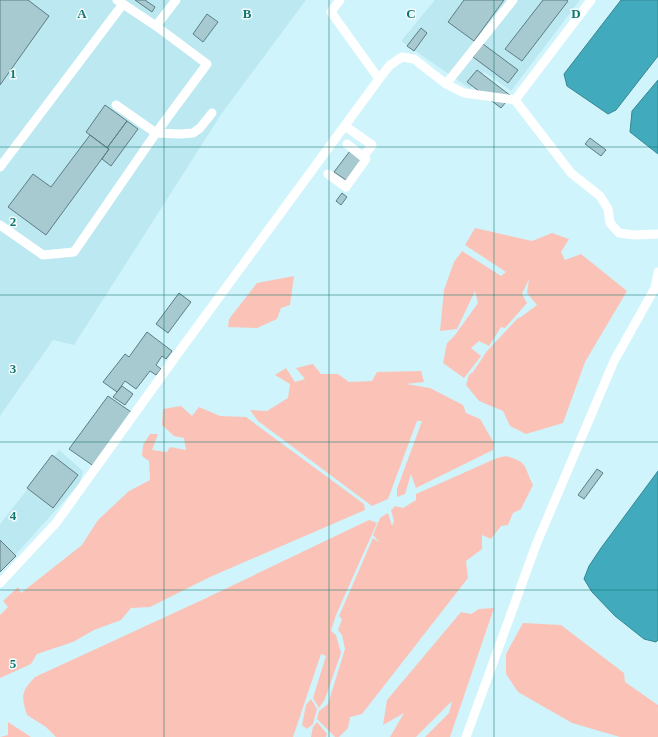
<svg xmlns="http://www.w3.org/2000/svg" width="658" height="737" font-family="'Times New Roman',serif">
	<style>
		.built { fill: #bce8f1 }
		.green { fill: #fbc3b7 }
		.water { fill: #41abbd; stroke: #378693 }
		.building { fill: #a7cad1; stroke: #5c7d83 }
		.lines { fill: none; stroke-linecap: round; stroke-linejoin: round }
		.minor { stroke: #fff; stroke-width: 9 }
		.grid { fill: none; stroke: #0f766e; stroke-width: 1; stroke-opacity: 0.55 }
		.grid-label { font-size: 13px; text-anchor: middle; font-weight: bold; fill: #0f766e; stroke: #f4fbfc; stroke-width: 3; stroke-linejoin: round; paint-order: stroke }
	</style>
	<rect width="100%" height="100%" fill="#d0f4fb"/>
	<!-- built -->
	<path class="built" d="M0,0h306l-84,113 -148,232 -21,-5 -53,76z
		M435,0h145l-69,91 -27,-19 -14,17 -69,-48z
		M59,450l24,21 -3,12 -80,89v-48z"/>
	<!-- green -->
	<path class="green" d="M475,228l57,13 20,-8 17,6 -8,13 4,8 16,-6 46,37 -42,71 -22,61 -37,11 -16,-8 -7,-15 -24,-10 -13,-16 3,-10 4,-3 14,-21 16,-17 15,-16 3,-1 16,-12 -10,-12 2,-14 -7,15 5,9 -22,25 -4,-1 -12,19 -10,-5 -8,7 10,8 -17,22 -21,-15 4,-20 8,-8 23,-32 -3,-12 -18,38 -17,2 4,-41 10,-28 8,-11 39,25 5,-4 -41,-27z
		M294,276l-4,29 -9,3 -4,11 -20,9 -29,-1 1,-8 28,-36z
		M313,364l8,10h17l11,8 23,-1 5,-9 44,-1 3,11 -18,2 24,4 33,17 3,8 14,6 14,24 -1,7 -77,38 -5,-14 -6,20 -8,3v-8l25,-68h-5l-29,78 -16,7 -114,-85 -8,-11 17,1 21,-13 2,-14 -15,-9 11,-7 9,14 10,-3 -9,-11z
		M181,406l11,10 7,-9 21,9 26,1 118,87 1,6 -155,67 -60,30 -19,1 -10,12 -27,10 -21,12 -36,12 -6,10 -31,14v-63l8,-8 -5,-6 15,-14 3,6 61,-48 16,-25 31,-29 21,-11 -1,-19 -7,-5 1,-11 7,-11h8l-6,16 15,2 3,-5 16,3 -2,-12 -10,-2 -12,-11 1,-16z
		M506,456c23,7 17,9 27,29l-12,24 -8,4 -5,12 -7,1 -10,13 -9,-4v14l-16,12 2,17 -106,136 -12,3 -2,11 -9,9h-4l-18,-18 2,-8 9,-7 17,-55 -3,-14 -4,-5 4,-11 -3,-3 34,-78 7,5 -7,-8 7,-17 8,-5 4,13 2,-5 -3,-11 4,-4 8,2 13,-8v-6l81,-36z
		M369,520l8,3 -41,92 -5,16 5,4 5,18 -16,46 -6,9 -6,-10 13,-42 -5,-2 -28,83h-237l-10,-10 -19,-12c-6,-20 -6,-23 8,-38l167,-77z
		M494,608l-44,129h-25l24,-24 3,-12 -36,36h-26l14,-24 -21,12 4,-25 74,-88 10,2 8,-5z
		M523,623l38,2 63,48 1,9 33,23v32h-38l-48,-14 -54,-31 -12,-18v-20z
		M311,699l6,10 -4,15 -6,5 -5,-4 4,-20z
		M8,722l23,15h-31l8,-2z
		M317,722l10,12 -1,3h-15l2,-10z"/>
	<!-- water -->
	<path class="water" d="M621,0h37v56l-42,54 -8,4 -41,-28 -3,-12z
		M658,80v74l-28,-22 2,-21z
		M658,471v169l-2,2 -12,-3 -29,-23 -23,-24 -8,-13 5,-13 12,-18z"/>
	<!-- building -->
	<path class="building" d="M0,0h28l21,16 -49,69z
		M135,0h10l10,7 -3,5z
		M464,0h40l-30,41 -26,-19z
		M543,0h23l2,1 -46,60 -17,-12z
		M207,14l11,8 -15,20 -10,-8z
		M421,28l6,5 -13,18 -7,-5z
		M483,44l35,26 -10,13 -35,-26z
		M477,70l34,26 -10,12 -34,-26z
		M105,105l22,16 -20,27 -21,-16z
		M127,121l11,8 -27,37 -9,-7 7,-10 -2,-1z
		M90,135l19,14 -63,86 -38,-28 25,-33 18,13z
		M590,138l16,12 -5,6 -16,-12z
		M350,151l11,8 -15,21 -12,-8z
		M342,193l5,4 -6,8 -5,-4z
		M179,293l12,9 -23,31 -12,-9z
		M147,332l25,19 -6,8 -4,-3 -6,9 5,4 -5,6 -6,-4 -14,18 -11,-8 -8,11 -14,-10 22,-28 4,3z
		M122,386l11,8 -8,11 -12,-8z
		M108,396l26,18 -39,53 -26,-18z
		M52,455l26,20 -25,33 -26,-20z
		M597,469l6,4 -19,26 -6,-4z
		M0,540l16,16 -16,16z"/>
	<g class="lines">
		<!-- minor -->
		<path class="minor" d="M340,0l-9,12 48,67
			M156,26l20,-26
			M446,84l67,-84
			M515,100l76,-100
			M116,105l40,28 24,1 13,-1 7,-5 12,-15
			M347,144l16,13
			M0,167l123,-163
			M328,174l18,13 20,-28 -3,-2 9,-12 -27,-19
			M0,225l43,30 31,-3 82,-119 51,-69 -51,-38 -39,-26
			M0,583l56,-60 125,-174 198,-270 11,-14 12,-8 12,2 32,25 18,9 51,7 56,73 29,23 8,13 2,14 9,10 16,2 23,-1
			M466,737l70,-192 78,-184 41,-73 3,-16"/>
	</g>
	<!-- grid -->
	<path class="grid" d="M164,0v737M329,0v737M494,0v737M0,147h658M0,295h658M0,442h658M0,590h658"/>
	<g class="grid-label">
		<text x="82" y="18">A</text>
		<text x="247" y="18">B</text>
		<text x="411" y="18">C</text>
		<text x="576" y="18">D</text>
		<text x="13" y="78">1</text>
		<text x="13" y="226">2</text>
		<text x="13" y="373">3</text>
		<text x="13" y="520">4</text>
		<text x="13" y="668">5</text>
	</g>
</svg>
